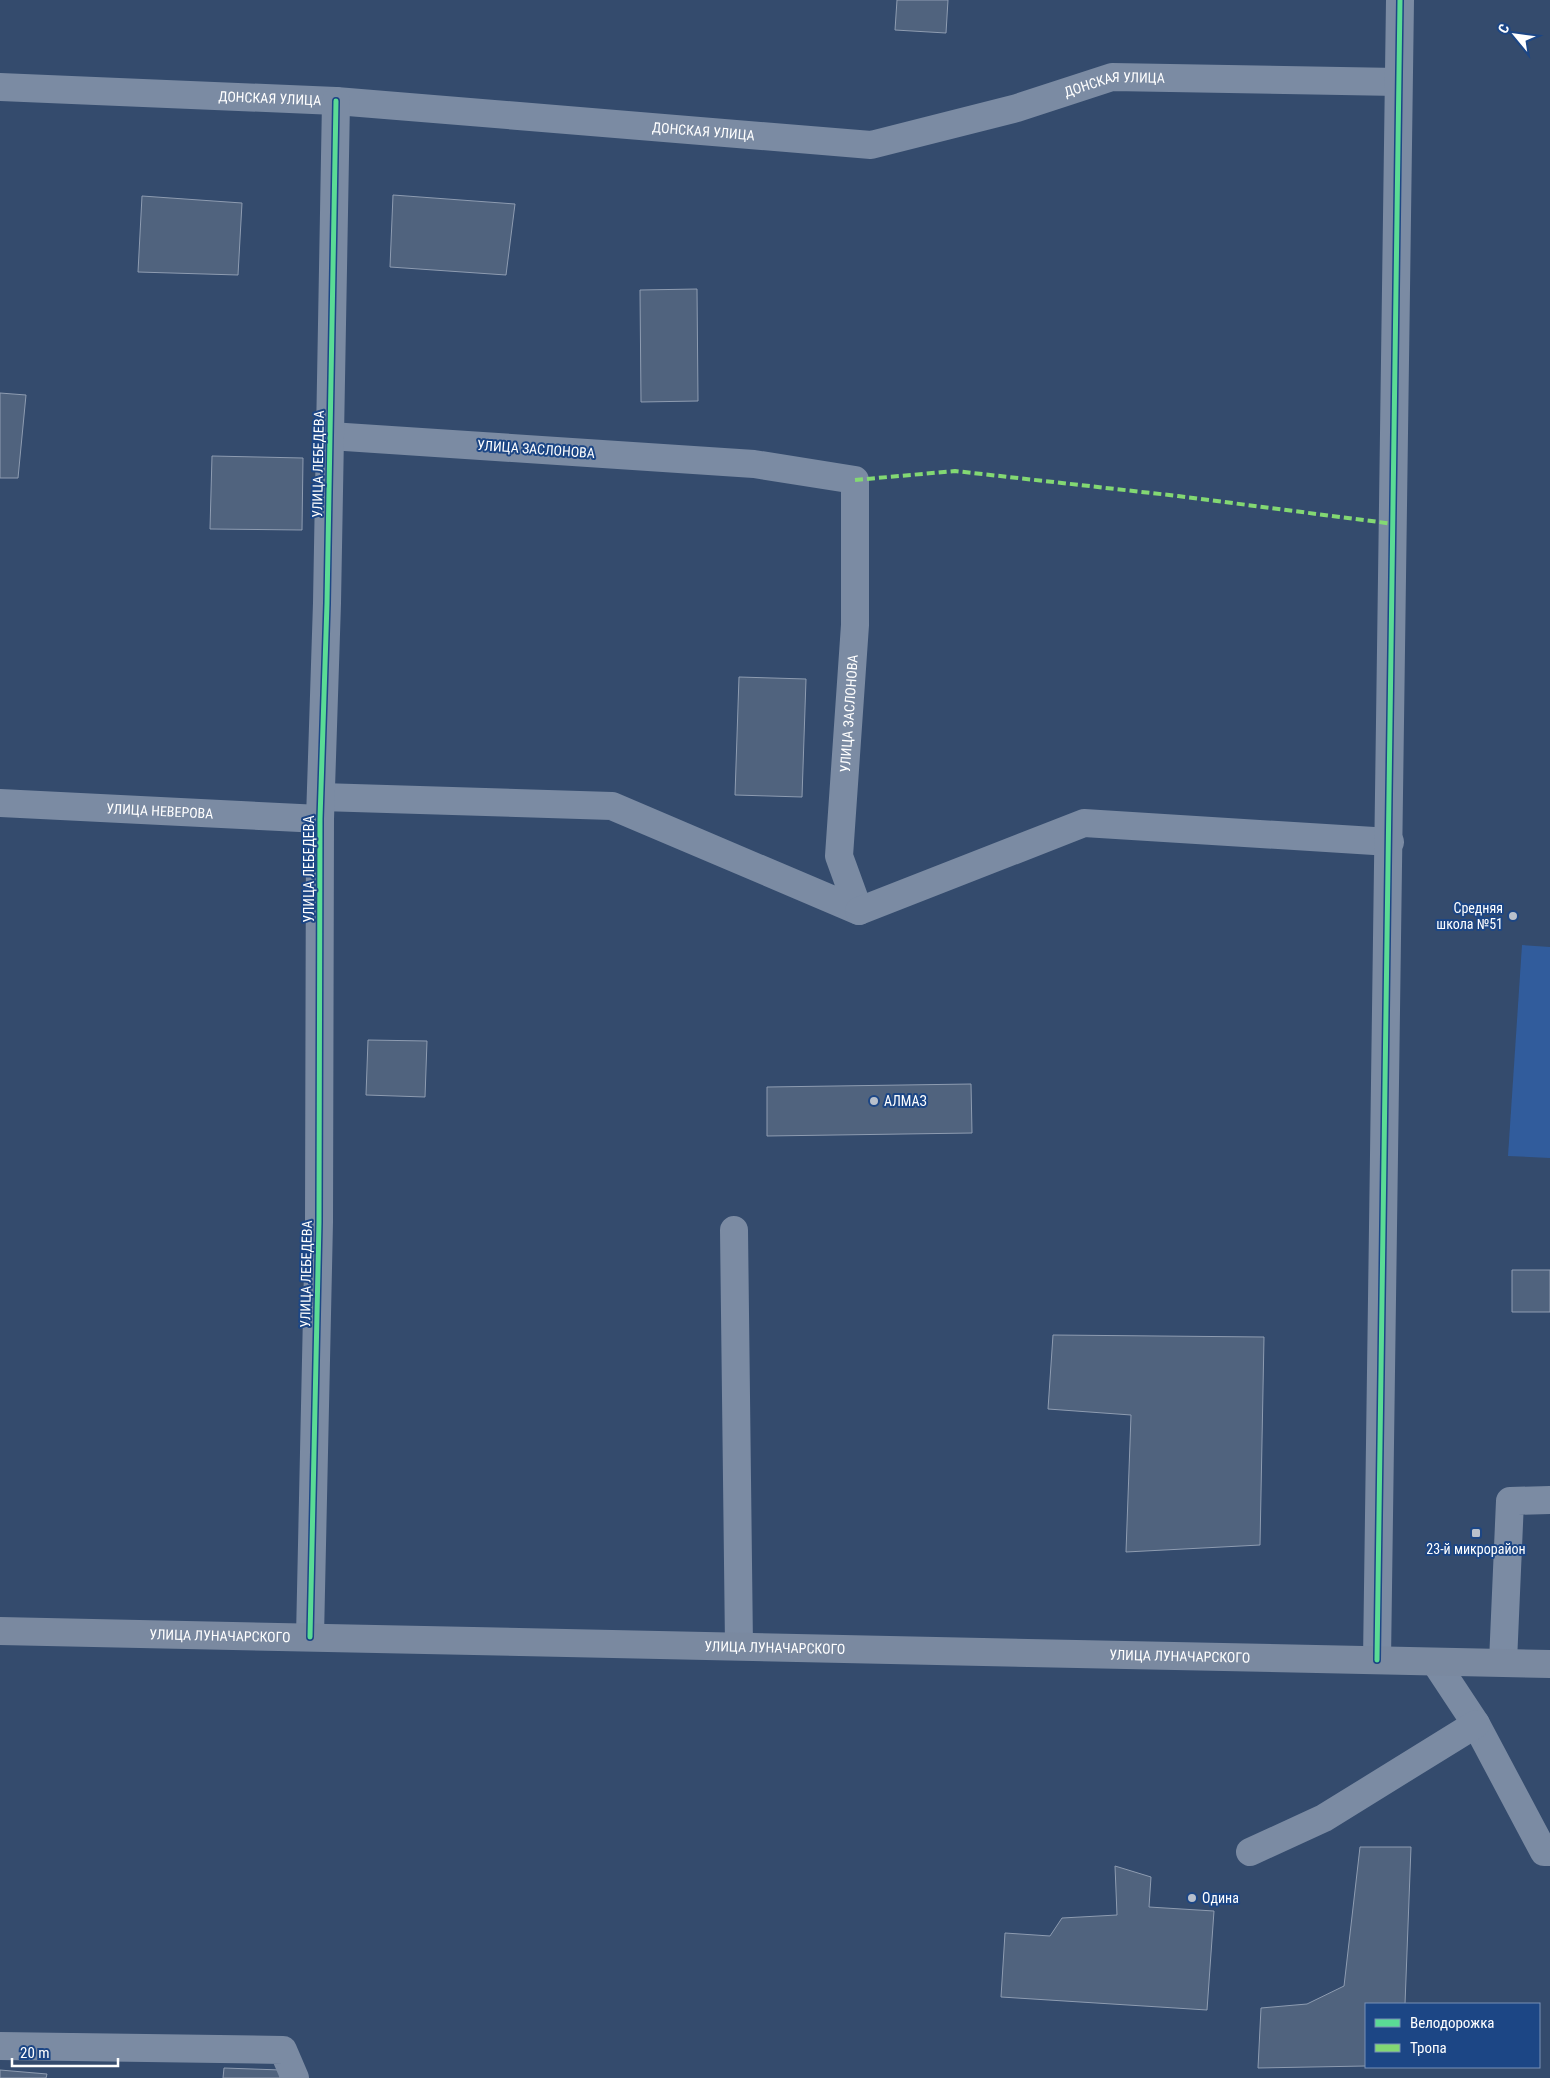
<svg xmlns="http://www.w3.org/2000/svg" width="1550" height="2078" font-family="'Roboto Condensed',sans-serif">
	<style>
		.green { fill: #315c9c }
		.building { fill: #50637e; stroke: #8e9cb1 }
		.lines { fill: none; stroke-linecap: round; stroke-linejoin: round }
		.minor { stroke: #7b8ba3; stroke-width: 28 }
		.major { stroke: #7a89a0; stroke-width: 28 }
		.quiet { stroke: #83d873; stroke-width: 4; stroke-dasharray: 8 4; stroke-linecap: butt }
		.cycleway-casing { stroke: #1c4685; stroke-width: 8 }
		.cycleway { stroke: #5adb95; stroke-width: 5 }
		.poi-dot { fill: #b8c0cc; stroke: #1c4685; stroke-width: 2 }
		.labels { text-anchor: middle; stroke-width: 4; stroke-linejoin: round; paint-order: stroke }
		.street-label { font-size: 14px; fill: #fff; stroke: #1c4685 }
		.poi-label { font-size: 14px; fill: #fff; stroke: #1c4685; text-anchor: start }
	</style>
	<rect width="100%" height="100%" fill="#344b6d"/>
	<!-- green -->
	<path class="green" d="M1522,945l28,2v211l-42,-2z"/>
	<!-- building -->
	<path class="building" d="M897,0h51l-2,33 -51,-3z
		M393,195l122,9 -9,71 -116,-8z
		M142,196l100,7 -4,72 -100,-3z
		M697,289l1,112 -57,1 -1,-112z
		M0,393l26,2 -8,83h-18z
		M212,456l91,2 -1,72 -92,-1z
		M739,677l67,2 -4,118 -67,-2z
		M368,1040l59,1 -2,56 -59,-2z
		M971,1084l1,49 -205,3v-49z
		M1512,1270h38v42h-38z
		M1053,1335l211,2 -4,208 -134,7 5,-137 -83,-6z
		M1360,1847h51l-6,157h-39v62l-108,2 3,-60 46,-4 37,-18z
		M1115,1866l36,11 -2,30 65,4 -7,99 -206,-13 4,-64 45,3 12,-18 55,-3z
		M224,2068l57,2 -1,8h-57z
		M0,2070l47,4 -1,4h-46z"/>
	<g class="lines">
		<!-- minor -->
		<g class="minor">
			<path id="s1" d="M0,87l336,14 535,44 146,-37 95,-31 286,5"/>
			<path id="s2" d="M321,797l291,9 247,105 -20,-55 16,-231v-145l-101,-16 -424,-28"/>
			<path id="s3" d="M0,803l320,16"/>
			<path d="M859,911l225,-88 306,19"/>
			<path d="M734,1230l5,416"/>
			<path d="M310,1637l9,-415 1,-403 7,-216 9,-502"/>
			<path d="M1377,1660l23,-1660"/>
			<path d="M1435,1662l41,62 68,128h6"/>
			<path d="M1503,1662l7,-161 40,-1"/>
			<path d="M1250,1852l74,-34 152,-94"/>
			<path d="M0,2046l283,4 12,28"/>
		</g>
		<!-- major -->
		<path class="major" id="s4" d="M0,1631l1550,33"/>
		<!-- quiet -->
		<path class="quiet" d="M855,480l100,-9 223,25 216,28"/>
		<!-- cycleway casing -->
		<g class="cycleway-casing">
			<path id="cycleway" d="M310,1637l9,-415 1,-403 7,-216 9,-502
				M1377,1660l23,-1660"/>
		</g>
		<!-- cycleway -->
		<use href="#cycleway" class="cycleway"/>
	</g>
	<!-- markers -->
	<g class="poi-dot">
		<circle cx="1513" cy="916" r="5"/>
		<circle cx="874" cy="1101" r="5"/>
		<rect x="1471" y="1528" width="10" height="10" rx="2.5"/>
		<circle cx="1192" cy="1898" r="5"/>
	</g>
	<g class="labels">
		<!-- street labels -->
		<g class="street-label">
			<text dy="5" stroke="none"><textPath href="#s1" startOffset="1125">ДОНСКАЯ УЛИЦА</textPath></text>
			<text dy="5" stroke="none"><textPath href="#s1" startOffset="270">ДОНСКАЯ УЛИЦА</textPath></text>
			<text dy="5" stroke="none"><textPath href="#s1" startOffset="705">ДОНСКАЯ УЛИЦА</textPath></text>
			<text transform="translate(536 449) rotate(4)" y="5">УЛИЦА ЗАСЛОНОВА</text>
			<text transform="translate(318 464) rotate(-89)" y="5">УЛИЦА ЛЕБЕДЕВА</text>
			<text dy="5" stroke="none"><textPath href="#s2" startOffset="761">УЛИЦА ЗАСЛОНОВА</textPath></text>
			<text dy="5" stroke="none"><textPath href="#s3" startOffset="160">УЛИЦА НЕВЕРОВА</textPath></text>
			<text transform="translate(309 869) rotate(-90)" y="5">УЛИЦА ЛЕБЕДЕВА</text>
			<text transform="translate(306 1274) rotate(-89)" y="5">УЛИЦА ЛЕБЕДЕВА</text>
			<text dy="5" stroke="none"><textPath href="#s4" startOffset="220">УЛИЦА ЛУНАЧАРСКОГО</textPath></text>
			<text dy="5" stroke="none"><textPath href="#s4" startOffset="775">УЛИЦА ЛУНАЧАРСКОГО</textPath></text>
			<text dy="5" stroke="none"><textPath href="#s4" startOffset="1180">УЛИЦА ЛУНАЧАРСКОГО</textPath></text>
		</g>
		<!-- poi labels -->
		<g class="poi-label">
			<text x="1503" y="913" text-anchor="end">Средняя<tspan x="1503" dy="16">школа №51</tspan></text>
			<text x="884" y="1106">АЛМАЗ</text>
			<text x="1476" y="1554" text-anchor="middle">23-й микрорайон</text>
			<text x="1202" y="1903">Одина</text>
		</g>
	</g>
	<!-- legend -->
	<rect x="1365" y="2003" width="175" height="65" fill="#1c4685" stroke="#7790b6"/>
	<rect x="1375" y="2019" width="25" height="8" fill="#5adb95" stroke="#7790b6"/>
	<text x="1410" y="2028" font-size="15" fill="#ffffff">Велодорожка</text>
	<rect x="1375" y="2044" width="25" height="8" fill="#83d873" stroke="#7790b6"/>
	<text x="1410" y="2053" font-size="15" fill="#ffffff">Тропа</text>
	<!-- north arrow -->
	<g transform="translate(1515 35) rotate(299)" stroke="#1c4685" stroke-width="4" paint-order="stroke">
	<path d="M0-4L9 19L0 12L-9 19Z" fill="#ffffff"/>
	<text y="-8" font-size="14" font-weight="bold" text-anchor="middle" fill="#ffffff">С</text>
	</g>
	<!-- scale -->
	<path d="M12 2058v8h106v-8" fill="none" stroke="#ffffff" stroke-width="2.5"/>
	<text x="20" y="2058" font-size="15" fill="#ffffff" stroke="#1c4685" stroke-width="4" paint-order="stroke">20 m</text>
</svg>
